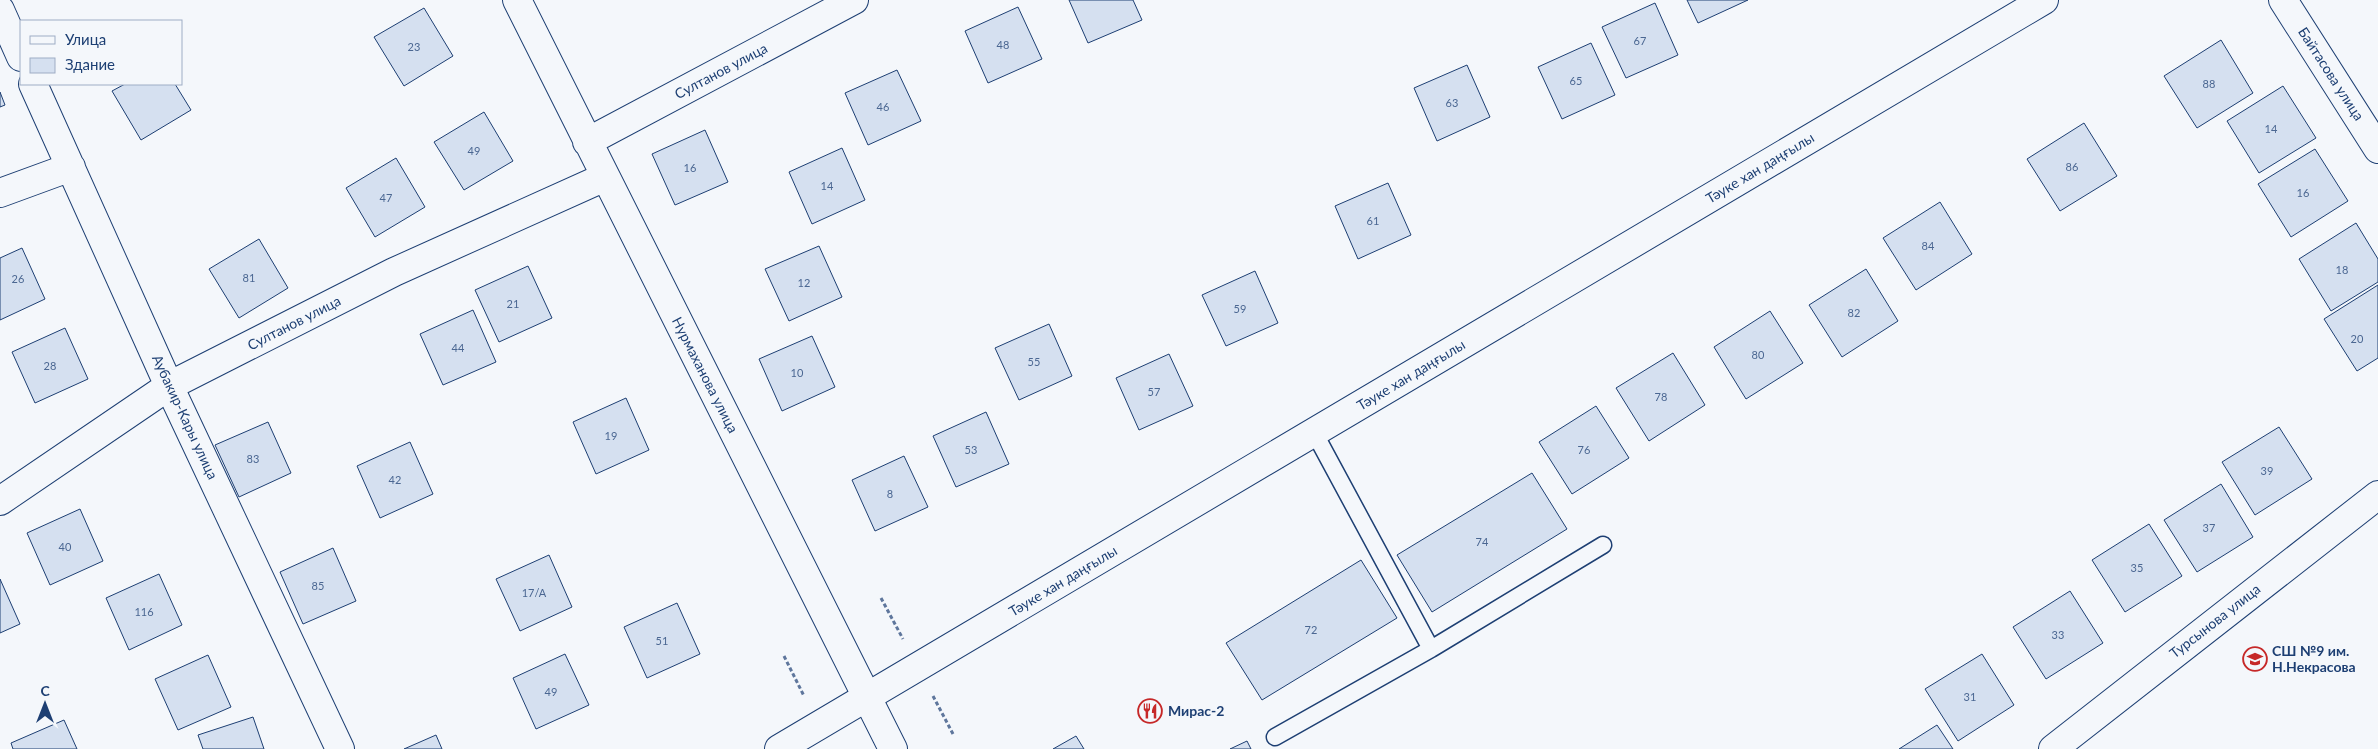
<svg xmlns="http://www.w3.org/2000/svg" width="2378" height="749" font-family="Lato,sans-serif">
	<style>
		.building { fill: #d5e0f0; stroke: #1d3f73 }
		.lines { fill: none; stroke-linecap: round; stroke-linejoin: round }
		.service-casing { stroke: #1d3f73; stroke-width: 19 }
		.minor-casing { stroke: #1d3f73; stroke-width: 30 }
		.tertiary-casing { stroke: #1d3f73; stroke-width: 30 }
		.path { stroke: #5e769c; stroke-width: 3; stroke-dasharray: 4 2.5; stroke-linecap: butt }
		.service { stroke: #f4f7fb; stroke-width: 16 }
		.minor { stroke: #f4f7fb; stroke-width: 28 }
		.tertiary { stroke: #f4f7fb; stroke-width: 28 }
		.labels { text-anchor: middle; stroke-width: 4; stroke-linejoin: round; paint-order: stroke }
		.number-label { font-size: 11px; fill: #4b6792 }
		.street-label { font-size: 14px; fill: #1d3f73; stroke: #f4f7fb }
		.poi-label { font-size: 14px; font-weight: bold; fill: #1d3f73; stroke: #f4f7fb; text-anchor: start }
	</style>
	<rect width="100%" height="100%" fill="#f4f7fb"/>
	<!-- building -->
	<path class="building" d="M1069,0h64l9,20 -54,23z
		M1687,0h61l-50,23z
		M1655,3l23,52 -52,23 -24,-51z
		M1018,7l24,52 -54,24 -23,-52z
		M424,8l29,48 -49,30 -30,-49z
		M2221,40l32,53 -56,35 -33,-52z
		M1591,43l24,52 -53,24 -24,-52z
		M1467,65l23,52 -53,24 -23,-53z
		M897,70l24,51 -53,24 -23,-52z
		M125,84h50l16,26 -50,30 -29,-49z
		M2283,86l33,52 -57,35 -32,-52z
		M0,92l5,13 -5,2z
		M484,112l29,49 -49,29 -30,-48z
		M2084,123l33,53 -57,35 -33,-52z
		M705,130l23,52 -53,23 -23,-51z
		M842,148l23,52 -53,24 -23,-52z
		M2315,149l33,52 -57,36 -33,-53z
		M396,158l29,49 -50,30 -29,-49z
		M1388,183l23,52 -53,24 -23,-53z
		M1940,202l32,52 -56,36 -33,-52z
		M2356,223l22,36v23l-47,29 -32,-52z
		M259,239l29,49 -49,30 -30,-49z
		M819,246l23,51 -53,24 -24,-52z
		M22,248l23,51 -45,21v-62z
		M528,266l24,52 -53,24 -24,-52z
		M1866,269l32,52 -56,36 -33,-52z
		M1255,271l23,52 -52,23 -24,-51z
		M2378,285v73l-21,13 -33,-52z
		M473,310l23,52 -53,23 -23,-51z
		M1770,311l33,52 -57,36 -32,-52z
		M1049,324l23,52 -53,24 -24,-52z
		M65,328l23,51 -53,24 -23,-51z
		M812,336l23,51 -53,24 -23,-52z
		M1673,353l32,52 -56,36 -33,-53z
		M1169,354l24,52 -54,24 -23,-52z
		M626,398l23,52 -53,24 -23,-52z
		M1596,406l33,52 -57,36 -33,-52z
		M986,412l23,52 -53,23 -23,-51z
		M268,422l23,51 -52,24 -24,-52z
		M2279,427l33,52 -57,36 -33,-53z
		M410,442l23,52 -53,24 -23,-52z
		M904,456l24,51 -53,24 -23,-51z
		M1532,473l35,56 -135,83 -35,-57z
		M2221,484l32,53 -56,35 -33,-52z
		M80,509l23,52 -53,24 -23,-52z
		M2149,524l33,52 -57,36 -33,-52z
		M333,548l23,53 -53,23 -23,-52z
		M549,555l23,52 -52,24 -24,-52z
		M1361,560l36,58 -135,82 -36,-57z
		M159,574l23,51 -53,25 -23,-52z
		M0,579l20,45 -20,9z
		M2070,591l33,52 -57,36 -33,-52z
		M677,603l23,51 -53,24 -23,-51z
		M565,654l24,51 -53,24 -23,-51z
		M1982,654l32,51 -56,36 -33,-52z
		M208,655l23,52 -53,23 -23,-51z
		M253,717l11,32h-61l-5,-14z
		M64,720l13,29h-64l-2,-6z
		M1937,725l16,24h-54z
		M436,735l6,14h-38z
		M1076,736l8,13h-31z
		M1247,741l4,8h-21z"/>
	<g class="lines">
		<!-- service casing -->
		<g class="service-casing">
			<path id="service" d="M1314,432l117,217
				M1275,737l156,-88 172,-104"/>
		</g>
		<!-- minor casing -->
		<g class="minor-casing">
			<path id="minor" d="M517,0l376,749
				M2283,0l95,149
				M0,10l21,47
				M33,84l136,302 171,363
				M587,142l267,-142
				M0,193l71,-26
				M0,501l169,-115 225,-114 211,-95
				M2053,749l325,-254"/>
		</g>
		<!-- tertiary casing -->
		<g class="tertiary-casing">
			<path id="tertiary" d="M779,749l1265,-749"/>
		</g>
		<!-- path -->
		<path class="path" d="M881,598l22,41
			M784,656l20,40
			M933,696l20,38"/>
		<!-- service -->
		<use href="#service" class="service"/>
		<!-- minor -->
		<use href="#minor" class="minor"/>
		<!-- tertiary -->
		<use href="#tertiary" class="tertiary"/>
	</g>
	<!-- icons -->
	<defs>
		<g id="school-ring" transform="scale(1.25)"><circle r="9.5" fill="#f4f7fb" stroke="#c62828" stroke-width="1.5"/><path d="M0-5L7-2L0 1L-7-2ZM-4 1L0 2.5L4 1V4Q0 6-4 4Z" fill="#c62828"/></g>
		<g id="restaurant-ring" transform="scale(1.25)"><circle r="9.5" fill="#f4f7fb" stroke="#c62828" stroke-width="1.5"/><path d="M-5-6h1v4h1v-4h1v4h1v-4h1v5L-1.5 .5V6h-2V.5L-5-1ZM5-6V6H3V1.5H1.5Q1.5-4 5-6Z" fill="#c62828"/></g>
	</defs>
	<g fill-rule="evenodd">
		<use href="#school-ring" x="2255" y="659"/>
		<use href="#restaurant-ring" x="1150" y="711"/>
	</g>
	<g class="labels">
		<!-- number labels -->
		<g class="number-label">
			<text x="1640" y="45">67</text>
			<text x="1003" y="49">48</text>
			<text x="414" y="51">23</text>
			<text x="1576" y="85">65</text>
			<text x="2209" y="88">88</text>
			<text x="1452" y="107">63</text>
			<text x="883" y="111">46</text>
			<text x="2271" y="133">14</text>
			<text x="474" y="155">49</text>
			<text x="2072" y="171">86</text>
			<text x="690" y="172">16</text>
			<text x="827" y="190">14</text>
			<text x="2303" y="197">16</text>
			<text x="386" y="202">47</text>
			<text x="1373" y="225">61</text>
			<text x="1928" y="250">84</text>
			<text x="2342" y="274">18</text>
			<text x="249" y="282">81</text>
			<text x="18" y="283">26</text>
			<text x="804" y="287">12</text>
			<text x="513" y="308">21</text>
			<text x="1240" y="313">59</text>
			<text x="1854" y="317">82</text>
			<text x="2357" y="343">20</text>
			<text x="458" y="352">44</text>
			<text x="1758" y="359">80</text>
			<text x="1034" y="366">55</text>
			<text x="50" y="370">28</text>
			<text x="797" y="377">10</text>
			<text x="1154" y="396">57</text>
			<text x="1661" y="401">78</text>
			<text x="611" y="440">19</text>
			<text x="971" y="454">53</text>
			<text x="1584" y="454">76</text>
			<text x="253" y="463">83</text>
			<text x="2267" y="475">39</text>
			<text x="395" y="484">42</text>
			<text x="890" y="498">8</text>
			<text x="2209" y="532">37</text>
			<text x="1482" y="546">74</text>
			<text x="65" y="551">40</text>
			<text x="2137" y="572">35</text>
			<text x="318" y="590">85</text>
			<text x="534" y="597">17/A</text>
			<text x="144" y="616">116</text>
			<text x="1311" y="634">72</text>
			<text x="2058" y="639">33</text>
			<text x="662" y="645">51</text>
			<text x="551" y="696">49</text>
			<text x="1970" y="701">31</text>
		</g>
		<!-- street labels -->
		<g class="street-label">
			<text transform="translate(721 71) rotate(-28)" y="5">Султанов улица</text>
			<text transform="translate(2331 74) rotate(57)" y="5">Байтасова улица</text>
			<text transform="translate(1760 168) rotate(-31)" y="5">Тәуке хан даңғылы</text>
			<text transform="translate(294 323) rotate(-27)" y="5">Султанов улица</text>
			<text transform="translate(705 375) rotate(63)" y="5">Нурмаханова улица</text>
			<text transform="translate(1411 375) rotate(-31)" y="5">Тәуке хан даңғылы</text>
			<text transform="translate(185 417) rotate(65)" y="5">Аубакир-Кары улица</text>
			<text transform="translate(1063 581) rotate(-31)" y="5">Тәуке хан даңғылы</text>
			<text transform="translate(2215 621) rotate(-38)" y="5">Турсынова улица</text>
		</g>
		<!-- poi labels -->
		<g class="poi-label">
			<text x="2272" y="656">СШ №9 им.<tspan x="2272" dy="16">Н.Некрасова</tspan></text>
			<text x="1168" y="716">Мирас-2</text>
		</g>
	</g>
	<!-- legend -->
	<rect x="20" y="20" width="162" height="65" fill="#f4f7fb" stroke="#9eadc5"/>
	<rect x="30" y="36" width="25" height="8" fill="#f4f7fb" stroke="#9eadc5"/>
	<text x="65" y="45" font-size="15" fill="#1d3f73">Улица</text>
	<rect x="30" y="58" width="25" height="15" fill="#d5e0f0" stroke="#9eadc5"/>
	<text x="65" y="70" font-size="15" fill="#1d3f73">Здание</text>
	<!-- north arrow -->
	<g transform="translate(45 704)" stroke="#f4f7fb" stroke-width="4" paint-order="stroke">
	<path d="M0-4L9 19L0 12L-9 19Z" fill="#1d3f73"/>
	<text y="-8" font-size="14" font-weight="bold" text-anchor="middle" fill="#1d3f73">С</text>
	</g>
</svg>
